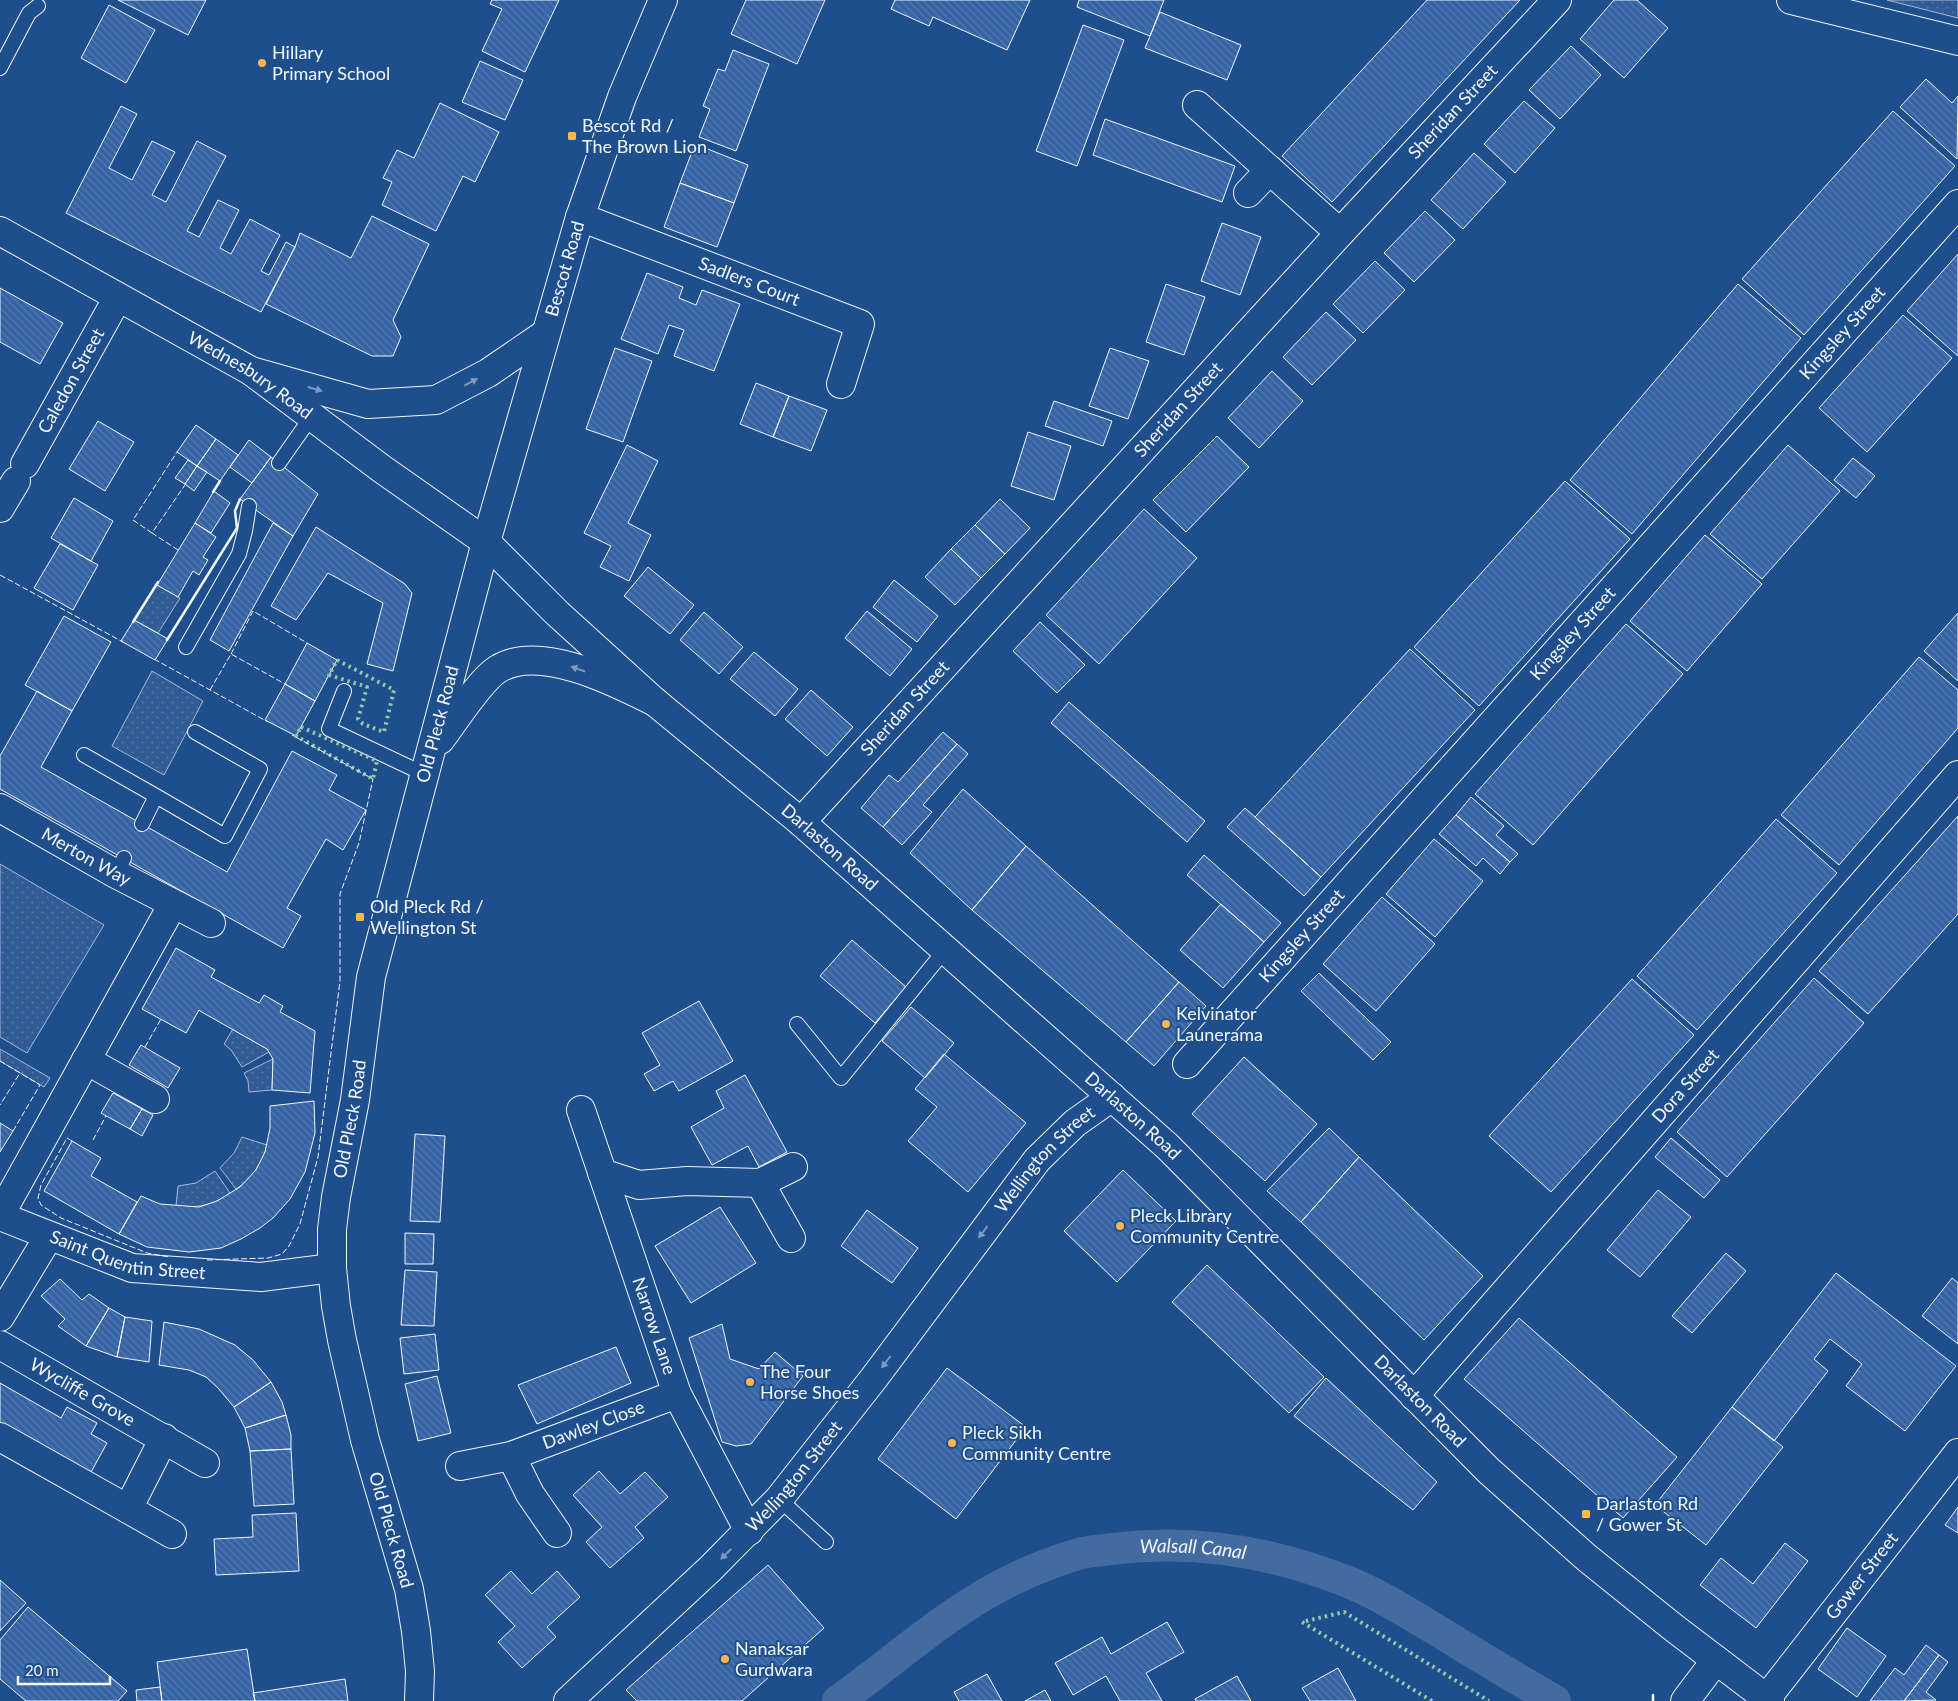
<svg xmlns="http://www.w3.org/2000/svg" width="1958" height="1701" font-family="Lato,sans-serif">
	<style>
		.grass { fill: url(#grass-dots); stroke: #a8bbd7 }
		.lines { fill: none; stroke-linecap: round; stroke-linejoin: round }
		.canal { stroke: #446ba0; stroke-width: 32 }
		.building { fill: url(#building-back-hatch); stroke: #f2f6ff }
		.service-casing { stroke: #f2f6ff; stroke-width: 16 }
		.minor-casing { stroke: #f2f6ff; stroke-width: 30 }
		.tertiary-casing { stroke: #f2f6ff; stroke-width: 30 }
		.primary-casing { stroke: #f2f6ff; stroke-width: 30 }
		.trunk-casing { stroke: #f2f6ff; stroke-width: 30 }
		.service { stroke: #1f4e8c; stroke-width: 14 }
		.minor { stroke: #1f4e8c; stroke-width: 28 }
		.tertiary { stroke: #1f4e8c; stroke-width: 28 }
		.primary { stroke: #1f4e8c; stroke-width: 28 }
		.trunk { stroke: #1f4e8c; stroke-width: 28 }
		.hedge { stroke: #97c8a6; stroke-width: 4; stroke-dasharray: 2.5 4; stroke-linecap: butt }
		.fence { stroke: #f2f6ff; stroke-width: 1; stroke-dasharray: 6 2.5; stroke-linecap: butt }
		.wall { stroke: #f2f6ff; stroke-width: 2.5 }
		.oneway { fill: #7e9ac0 }
		.poi-dot { fill: #ffb74d; stroke: #1f4e8c; stroke-width: 2 }
		.labels { text-anchor: middle; stroke-width: 4; stroke-linejoin: round; paint-order: stroke }
		.poi-label { font-size: 18px; fill: #f2f6ff; stroke: #1f4e8c; text-anchor: start }
		.street-label { font-size: 18px; fill: #f2f6ff; stroke: #1f4e8c }
		.water-label { font-size: 19px; font-style: italic; fill: #f2f6ff; stroke: #1f4e8c }
	</style>
	<defs>
		<pattern id="grass-dots" width="8" height="8" patternUnits="userSpaceOnUse" patternTransform="scale(1.25)"><rect width="8" height="8" fill="#305b95"/><path d="M2 2h.1M6 6h.1" fill="none" stroke="#4e73a5" stroke-width="1.8" stroke-linecap="round"/></pattern>
		<pattern id="building-back-hatch" width="6" height="6" patternUnits="userSpaceOnUse" patternTransform="scale(1.25)"><rect width="6" height="6" fill="#3563a3"/><path d="M-1 5l2 2M0 0l6 6M5-1l2 2" fill="none" stroke="#537ab1"/></pattern>
	</defs>
	<rect width="100%" height="100%" fill="#1f4e8c"/>
	<!-- grass -->
	<path class="grass" d="M1887,0h71v18z
		M157,585l23,13 -22,35 -24,-13z
		M152,671l51,30 -39,74 -52,-29z
		M0,864l104,61 -77,128 -27,-16z
		M233,1029l34,20 2,3 -27,15 -11,-17 -7,-6z
		M0,1049l50,29 -6,9 -44,-26z
		M273,1059l-1,31 -23,2 -1,-11 -4,-8z
		M242,1137l25,8c-4,17 -16,35 -31,44l-16,-21 14,-15z
		M215,1171l15,22c-17,13 -34,15 -54,13l2,-20 18,-3z"/>
	<g class="lines">
		<!-- canal -->
		<path class="canal" id="s1" d="M838,1701c59,-42 112,-92 178,-123 18,-9 40,-17 59,-23 11,-4 24,-4 36,-6 79,-10 158,2 232,31 37,14 71,37 105,57 35,22 71,43 107,64"/>
	</g>
	<!-- building -->
	<path class="building" d="M118,0h88l-18,35z
		M492,0h67l-34,72 -43,-21 20,-42 -12,-5z
		M746,0h79l-28,64 -66,-30z
		M895,0h135l-23,50 -74,-33 -4,9 -38,-17z
		M1079,0h85l-14,36 -73,-29z
		M1427,0h93l-188,202 -50,-46z
		M1614,0h23l31,28 -44,50 -44,-39z
		M109,5l46,25 -29,53 -45,-25z
		M1160,12l81,33 -14,35 -82,-32z
		M1083,25l41,15 -47,126 -41,-15z
		M1571,46l30,29 -41,44 -31,-29z
		M733,50l36,14 -33,87 -37,-14 11,-28 -7,-3 15,-37 7,2z
		M480,61l43,19 -18,40 -43,-18z
		M1926,79l26,24 6,-7 -1,63 -57,-52z
		M1524,101l31,27 -40,45 -31,-29z
		M440,103l59,29 -24,50 -12,-6 -27,55 -54,-26 10,-23 -9,-4 14,-28 17,8z
		M121,106l16,8 -28,54 23,12 20,-39 23,11 -23,43 14,7 31,-61 29,15 -39,75 12,6 19,-37 21,10 -19,38 11,6 19,-35 30,16 -19,36 8,4 17,-33 9,5 -34,65 -195,-99z
		M1893,111l62,55 -151,169 -62,-56z
		M1105,119l130,47 -13,36 -129,-47z
		M695,144l53,21 -14,38 -54,-20z
		M1474,153l32,29 -43,47 -32,-29z
		M680,183l54,20 -17,44 -53,-20z
		M1425,211l30,29 -41,42 -30,-29z
		M372,216l57,28 -36,76 8,17 -8,19h-21l-106,-52 29,-57 5,-14 51,25z
		M1222,223l39,14 -21,58 -39,-14z
		M1958,254v102l-51,-45z
		M1375,261l30,29 -42,43 -30,-29z
		M647,273l36,14 -4,11 17,7 6,-15 38,14 -26,67 -40,-15 10,-26 -15,-5 -11,29 -37,-15z
		M1166,284l39,13 -21,58 -38,-13z
		M1738,284l63,54 -169,196 -62,-54z
		M0,288l63,35 -23,41 -40,-22z
		M1326,312l30,28 -44,45 -29,-28z
		M1903,315l49,43 -85,94 -48,-44z
		M615,348l37,13 -29,81 -37,-13z
		M1110,348l39,13 -21,58 -39,-13z
		M1272,371l31,30 -44,47 -31,-30z
		M756,383l33,13 -16,41 -33,-13z
		M789,396l38,14 -16,41 -38,-14z
		M1054,401l58,20 -9,25 -58,-20z
		M98,421l36,21 -29,49 -36,-22z
		M196,425l20,14 -19,27 -20,-14z
		M1028,432l43,14 -17,54 -43,-14z
		M1217,436l32,31 -63,65 -33,-32z
		M216,439l22,16 -18,26 -23,-15z
		M249,440l22,17 -19,26 -22,-16z
		M627,445l31,16 -30,62 23,12 -22,46 -29,-14 11,-21 -27,-13z
		M1788,445l52,46 -78,88 -52,-45z
		M271,457l47,37 -25,42 -53,-37z
		M1853,458l22,18 -19,22 -22,-18z
		M188,460l9,6 -12,18 -10,-6z
		M197,466l10,6 -13,19 -9,-7z
		M1565,481l65,58 -151,167 -65,-59z
		M214,491l16,12 -19,30 -16,-10z
		M74,498l39,23 -22,40 -40,-23z
		M1000,499l30,29 -25,26 -30,-29z
		M1144,509l53,49 -98,106 -53,-49z
		M195,523l21,14 -13,20 5,3 -9,15 -6,-4 -15,26 -21,-12z
		M273,523l20,13 -64,115 -19,-11z
		M975,525l30,29 -24,24 -30,-29z
		M316,527l89,57 7,9 -19,78 -26,-7 16,-61 -55,-30 -32,47 -25,-14z
		M1705,535l57,49 -75,87 -57,-50z
		M60,544l38,21 -25,45 -39,-22z
		M951,549l30,29 -26,27 -30,-28z
		M648,567l46,38 -24,29 -46,-38z
		M894,580l44,36 -21,26 -44,-35z
		M867,611l45,38 -22,27 -45,-38z
		M704,612l39,35 -24,27 -39,-34z
		M1958,613v68l-34,-30z
		M64,616l47,26 -39,69 -47,-26z
		M134,620l34,19 -13,21 -34,-19z
		M1040,622l45,43 -28,28 -44,-42z
		M1626,624l57,50 -150,171 -58,-51z
		M307,643l30,17 -22,41 -30,-17z
		M1410,649l65,61 -154,167 -66,-60z
		M754,652l44,37 -23,27 -45,-37z
		M1919,657l39,33v38l-119,137 -58,-50z
		M285,684l30,17 -19,35 -31,-16z
		M811,690l42,37 -26,29 -42,-37z
		M37,691l35,20 -31,56 186,105 65,-121 45,24 -8,15 37,20 -23,40 -17,-11 -39,69 14,8 -18,32 -283,-159v-33z
		M1069,702l136,119 -18,21 -136,-119z
		M943,732l14,12 -74,83 -22,-19 28,-33 9,7z
		M957,744l11,10 -45,51 9,7 -30,33 -19,-18z
		M963,789l63,57 -54,64 -62,-57z
		M1471,797l33,29 -8,9 22,19 -8,8 -54,-47z
		M1245,808l76,69 -17,19 -77,-69z
		M1456,815l54,47 -10,12 -17,-16 -7,8 -37,-32z
		M1958,816v98l-90,100 -49,-43z
		M1776,819l61,54 -140,157 -60,-54z
		M1434,839l49,42 -48,56 -49,-43z
		M1026,846l153,136 -53,60 -154,-132z
		M1204,855l77,68 -17,19 -77,-67z
		M1382,897l53,47 -59,67 -53,-47z
		M1221,904l43,38 -41,46 -43,-38z
		M852,940l54,47 -31,36 -55,-47z
		M176,948l39,22 -4,7 48,26 5,-8 19,11 -3,6 35,19 -5,62 -38,-3 1,-31 -6,-10 -67,-38 -1,-1 -13,23 -44,-24z
		M1319,973l72,69 -18,18 -72,-69z
		M1814,978l50,45 -137,154 -50,-45z
		M1632,979l62,56 -143,157 -62,-56z
		M1179,982l27,24 -52,60 -28,-24z
		M699,1001l34,60 -54,30 -6,-10 -19,10 -10,-17 16,-9 -18,-32z
		M911,1007l43,36 -29,35 -43,-37z
		M141,1045l39,23 -12,20 -39,-23z
		M944,1054l82,69 -58,69 -60,-51 29,-34 -22,-18z
		M1244,1057l73,67 -52,57 -73,-67z
		M745,1075l42,77 -28,15 -11,-21 -36,19 -21,-38 33,-19 -8,-17z
		M113,1093l29,16 -12,20 -29,-16z
		M314,1101l1,32 -10,39 -15,27 -17,19 -13,10 -19,11 -20,9 -32,4 -42,-5 -28,-13 22,-38 19,8 39,3 18,-6 23,-14 16,-17 9,-18 5,-24v-22z
		M142,1109l11,6 -11,21 -12,-7z
		M0,1123l13,8 -13,21z
		M1329,1128l30,29 -58,65 -34,-31z
		M415,1134l30,2 -5,86 -30,-1z
		M1671,1138l49,42 -16,18 -49,-41z
		M72,1141l29,17 -10,18 46,26 -18,32 -75,-43z
		M1359,1157l124,119 -59,64 -123,-118z
		M1123,1170l53,51 -59,61 -53,-51z
		M1658,1190l33,27 -51,60 -33,-27z
		M720,1207l36,56 -65,40 -36,-57z
		M867,1210l51,38 -26,35 -51,-37z
		M405,1233l29,1 -1,30h-28z
		M1726,1253l20,18 -54,62 -20,-17z
		M1207,1265l117,112 -35,36 -117,-111z
		M405,1270l32,2 -3,54 -33,-1z
		M1836,1273l120,93 -51,65 -59,-45 16,-22 -32,-25 -16,20 14,12 -54,70 -42,-34z
		M1952,1278l6,5v61l-36,-28z
		M60,1279l22,21 7,-6 20,14 -23,38 -28,-20 7,-7 -24,-23z
		M109,1308l16,9 -8,40 -31,-11z
		M125,1317l27,4 -3,41 -32,-5z
		M1519,1318l158,139 -54,61 -159,-139z
		M164,1322l35,7 36,16 18,15 18,22 -37,25 -16,-19 -12,-11 -17,-7 -30,-5z
		M722,1324l8,35 29,10 16,-17 28,24 -52,68 -15,2 -14,-4 -33,-104z
		M435,1334l4,36 -35,4 -4,-36z
		M616,1347l15,36 -94,41 -19,-39z
		M947,1368l79,59 -70,92 -78,-60z
		M437,1376l14,57 -33,8 -13,-57z
		M1326,1378l111,104 -24,28 -119,-94z
		M271,1382l11,20 4,13 -41,13 -11,-21z
		M0,1383l61,35 6,-11 30,16 -6,11 16,9 -17,31 -90,-50z
		M1732,1407l51,40 -77,98 -51,-40z
		M286,1415l5,20v14l-41,2 -5,-23z
		M291,1449l3,55 -40,2 -4,-55z
		M599,1471l21,23 25,-22 23,25 -33,30 9,11 -34,30 -24,-26 16,-15 -29,-32z
		M1958,1507v26l-13,-8z
		M296,1513l3,58 -83,4 -2,-36 39,-2 -1,-22z
		M1785,1543l23,18 -52,67 -56,-43 21,-27 32,26z
		M768,1565l56,63 -82,73h-105l-11,-11z
		M511,1571l21,23 25,-23 23,26 -33,30 9,10 -34,31 -24,-26 17,-16 -30,-31z
		M0,1580l26,23 -26,28z
		M28,1607l99,84 -9,10h-92l-26,-22v-39z
		M1167,1622l17,30 -38,21 16,28h-42l-14,-25 -33,19 -18,-32 47,-26 9,17z
		M1847,1628l39,28 -29,41 -39,-28z
		M1926,1645l13,10 -35,46h-34l25,-33 9,7z
		M247,1649l8,52h-93l-5,-39z
		M1939,1655l9,7 -22,30 10,8 -32,1z
		M1338,1668l18,33h-46l-8,-13z
		M987,1674l15,27h-43l-5,-9z
		M1237,1676l14,25h-55l-1,-2z
		M345,1679l3,22h-93l-2,-8z
		M160,1687l2,14h-25l-1,-11z
		M1045,1690l6,11h-26z"/>
	<g class="lines">
		<!-- service casing -->
		<g class="service-casing">
			<path id="service" d="M0,68l29,-55 9,-7
				M279,463l33,-47
				M186,647l53,-93 6,-23 4,-25
				M344,691l-15,38 95,45
				M84,755l72,41
				M142,824l14,-28 69,40 35,-67 -65,-37
				M116,874l8,-16
				M797,1024l44,54 104,-128
				M779,1499l47,43"/>
		</g>
		<!-- minor casing -->
		<g class="minor-casing">
			<g id="minor">
				<path d="M1791,0l167,41"/>
				<path d="M1197,105l143,128"/>
				<path d="M1248,193l22,-23"/>
				<path id="s2" d="M580,217l280,107 -19,60"/>
				<path id="s3" d="M25,464l93,-167"/>
				<path d="M0,508l16,-27"/>
				<path id="s4" d="M0,808l116,66 95,49"/>
				<path id="s5" d="M801,822l539,-589 217,-233"/>
				<path d="M86,1060l69,39"/>
				<path id="s6" d="M1187,1064l771,-860"/>
				<path id="s7" d="M581,1110l96,284 72,137"/>
				<path d="M602,1173l37,12 48,-4 73,2 33,-16"/>
				<path d="M760,1183l31,55"/>
				<path d="M0,1215l173,-311"/>
				<path id="s8" d="M0,1216l132,52 129,9 71,-9"/>
				<path d="M0,1317l49,-81"/>
				<path id="s9" d="M0,1345l205,118"/>
				<path id="s10" d="M1414,1396l544,-621"/>
				<path d="M0,1437l128,72"/>
				<path d="M164,1438l-36,71 44,25"/>
				<path d="M511,1456l19,38 27,39"/>
				<path id="s11" d="M460,1466l51,-10 166,-62"/>
				<path id="s12" d="M1766,1699l192,-246"/>
				<path id="s13" d="M568,1701l142,-132 69,-70 95,-121 163,-218 38,-37 37,-26"/>
				<path d="M1685,1701l31,-41"/>
			</g>
		</g>
		<!-- tertiary casing -->
		<g class="tertiary-casing">
			<g id="tertiary">
				<path id="s14" d="M0,231l251,140 131,98 104,73"/>
			</g>
		</g>
		<!-- primary casing -->
		<g class="primary-casing">
			<g id="primary">
				<path id="s15" d="M486,542l71,71 98,89 146,120 366,324 322,325 98,87 87,70 96,73"/>
			</g>
		</g>
		<!-- trunk casing -->
		<g class="trunk-casing">
			<g id="trunk">
				<path d="M251,371l117,33 68,-4 52,-27 57,-39"/>
				<path d="M440,740c14,-18 40,-60 58,-71 42,-26 119,14 157,33"/>
				<path id="s16" d="M419,1701l1,-30 -4,-40 -7,-42 -44,-149 -23,-100 -6,-34 -4,-38v-39l4,-32 19,-97 16,-123 115,-435 94,-325 42,-120 41,-97"/>
			</g>
		</g>
		<!-- service -->
		<use href="#service" class="service"/>
		<!-- minor -->
		<use href="#minor" class="minor"/>
		<!-- tertiary -->
		<use href="#tertiary" class="tertiary"/>
		<!-- primary -->
		<use href="#primary" class="primary"/>
		<!-- trunk -->
		<use href="#trunk" class="trunk"/>
		<!-- hedge -->
		<path class="hedge" d="M337,660l57,30 -10,42 -21,-8 -5,-5 9,-32 -38,-12z
			M301,727l76,34 -4,18 -77,-43z
			M1432,1701l-130,-79 42,-10 145,89"/>
		<!-- fence -->
		<path class="fence" d="M152,533l-19,-13 44,-68
			M178,550l-26,-17 35,-51
			M0,575l123,67
			M231,654l22,-43 54,32
			M154,659l114,63
			M210,690l21,-36 54,30
			M145,1047l16,-28
			M0,1061l20,12 -20,32
			M13,1131l27,-46 -20,-12
			M93,1140l13,-24
			M72,1141l-5,-3 -26,47 -3,13 3,7 20,13 86,35 22,4
			M207,1260l61,-2 14,-4 7,-8 11,-22 18,-67 22,-176v-87l19,-51 14,-64 -81,-44"/>
		<!-- wall -->
		<path class="wall" d="M213,492l7,-11
			M133,622l25,-40
			M167,640l70,-112 -2,-17 5,-12
			M1653,1701v-6"/>
	</g>
	<!-- one-way arrows -->
	<defs><path id="oneway-solid" d="M-6-.8H1V-3.2L6.5 0L1 3.2V.8H-6Z" transform="scale(1.25)"/></defs>
	<g class="oneway">
		<use href="#oneway-solid" transform="translate(471 382) rotate(-28)"/>
		<use href="#oneway-solid" transform="translate(315 389) rotate(16)"/>
		<use href="#oneway-solid" transform="translate(578 669) rotate(-161)"/>
		<use href="#oneway-solid" transform="translate(983 1232) rotate(127)"/>
		<use href="#oneway-solid" transform="translate(886 1362) rotate(127)"/>
		<use href="#oneway-solid" transform="translate(726 1554) rotate(136)"/>
	</g>
	<!-- markers -->
	<g class="poi-dot">
		<circle cx="262" cy="63" r="5"/>
		<rect x="567" y="131" width="10" height="10" rx="2.5"/>
		<rect x="355" y="912" width="10" height="10" rx="2.5"/>
		<circle cx="1166" cy="1024" r="5"/>
		<circle cx="1120" cy="1226" r="5"/>
		<circle cx="750" cy="1382" r="5"/>
		<circle cx="952" cy="1443" r="5"/>
		<rect x="1581" y="1509" width="10" height="10" rx="2.5"/>
		<circle cx="725" cy="1659" r="5"/>
	</g>
	<g class="labels">
		<!-- poi labels -->
		<g class="poi-label">
			<text x="272" y="59">Hillary<tspan x="272" dy="21">Primary School</tspan></text>
			<text x="582" y="132">Bescot Rd /<tspan x="582" dy="21">The Brown Lion</tspan></text>
			<text x="370" y="913">Old Pleck Rd /<tspan x="370" dy="21">Wellington St</tspan></text>
			<text x="1176" y="1020">Kelvinator<tspan x="1176" dy="21">Launerama</tspan></text>
			<text x="1130" y="1222">Pleck Library<tspan x="1130" dy="21">Community Centre</tspan></text>
			<text x="760" y="1378">The Four<tspan x="760" dy="21">Horse Shoes</tspan></text>
			<text x="962" y="1439">Pleck Sikh<tspan x="962" dy="21">Community Centre</tspan></text>
			<text x="1596" y="1510">Darlaston Rd<tspan x="1596" dy="21">/ Gower St</tspan></text>
			<text x="735" y="1655">Nanaksar<tspan x="735" dy="21">Gurdwara</tspan></text>
		</g>
		<!-- street labels -->
		<g class="street-label">
			<text dy="6" stroke="none"><textPath href="#s5" startOffset="964">Sheridan Street</textPath></text>
			<text dy="6" stroke="none"><textPath href="#s16" startOffset="1472">Bescot Road</textPath></text>
			<text dy="6" stroke="none"><textPath href="#s2" startOffset="181">Sadlers Court</textPath></text>
			<text dy="6" stroke="none"><textPath href="#s6" startOffset="982">Kingsley Street</textPath></text>
			<text dy="6" stroke="none"><textPath href="#s14" startOffset="289">Wednesbury Road</textPath></text>
			<text dy="6" stroke="none"><textPath href="#s3" startOffset="95">Caledon Street</textPath></text>
			<text dy="6" stroke="none"><textPath href="#s5" startOffset="559">Sheridan Street</textPath></text>
			<text dy="6" stroke="none"><textPath href="#s6" startOffset="578">Kingsley Street</textPath></text>
			<text dy="6" stroke="none"><textPath href="#s5" startOffset="154">Sheridan Street</textPath></text>
			<text dy="6" stroke="none"><textPath href="#s16" startOffset="999">Old Pleck Road</textPath></text>
			<text dy="6" stroke="none"><textPath href="#s15" startOffset="460">Darlaston Road</textPath></text>
			<text dy="6" stroke="none"><textPath href="#s4" startOffset="99">Merton Way</textPath></text>
			<text dy="6" stroke="none"><textPath href="#s6" startOffset="172">Kingsley Street</textPath></text>
			<text dy="6" stroke="none"><textPath href="#s10" startOffset="412">Dora Street</textPath></text>
			<text dy="6" stroke="none"><textPath href="#s15" startOffset="865">Darlaston Road</textPath></text>
			<text dy="6" stroke="none"><textPath href="#s16" startOffset="594">Old Pleck Road</textPath></text>
			<text dy="6" stroke="none"><textPath href="#s13" startOffset="724">Wellington Street</textPath></text>
			<text dy="6" stroke="none"><textPath href="#s8" startOffset="135">Saint Quentin Street</textPath></text>
			<text dy="6" stroke="none"><textPath href="#s7" startOffset="228">Narrow Lane</textPath></text>
			<text dy="6" stroke="none"><textPath href="#s9" startOffset="95">Wycliffe Grove</textPath></text>
			<text dy="6" stroke="none"><textPath href="#s15" startOffset="1270">Darlaston Road</textPath></text>
			<text dy="6" stroke="none"><textPath href="#s11" startOffset="140">Dawley Close</textPath></text>
			<text dy="6" stroke="none"><textPath href="#s13" startOffset="319">Wellington Street</textPath></text>
			<text transform="translate(391 1530) rotate(74)" y="6">Old Pleck Road</text>
			<text dy="6" stroke="none"><textPath href="#s12" startOffset="156">Gower Street</textPath></text>
		</g>
		<!-- water labels -->
		<g class="water-label">
			<text dy="7" stroke="none"><textPath href="#s1" startOffset="399">Walsall Canal</textPath></text>
		</g>
	</g>
	<!-- scale -->
	<path d="M18 1676v8h92v-8" fill="none" stroke="#f2f6ff" stroke-width="2.5"/>
	<text x="25" y="1676" font-size="15" fill="#f2f6ff" stroke="#1f4e8c" stroke-width="4" paint-order="stroke">20 m</text>
</svg>
